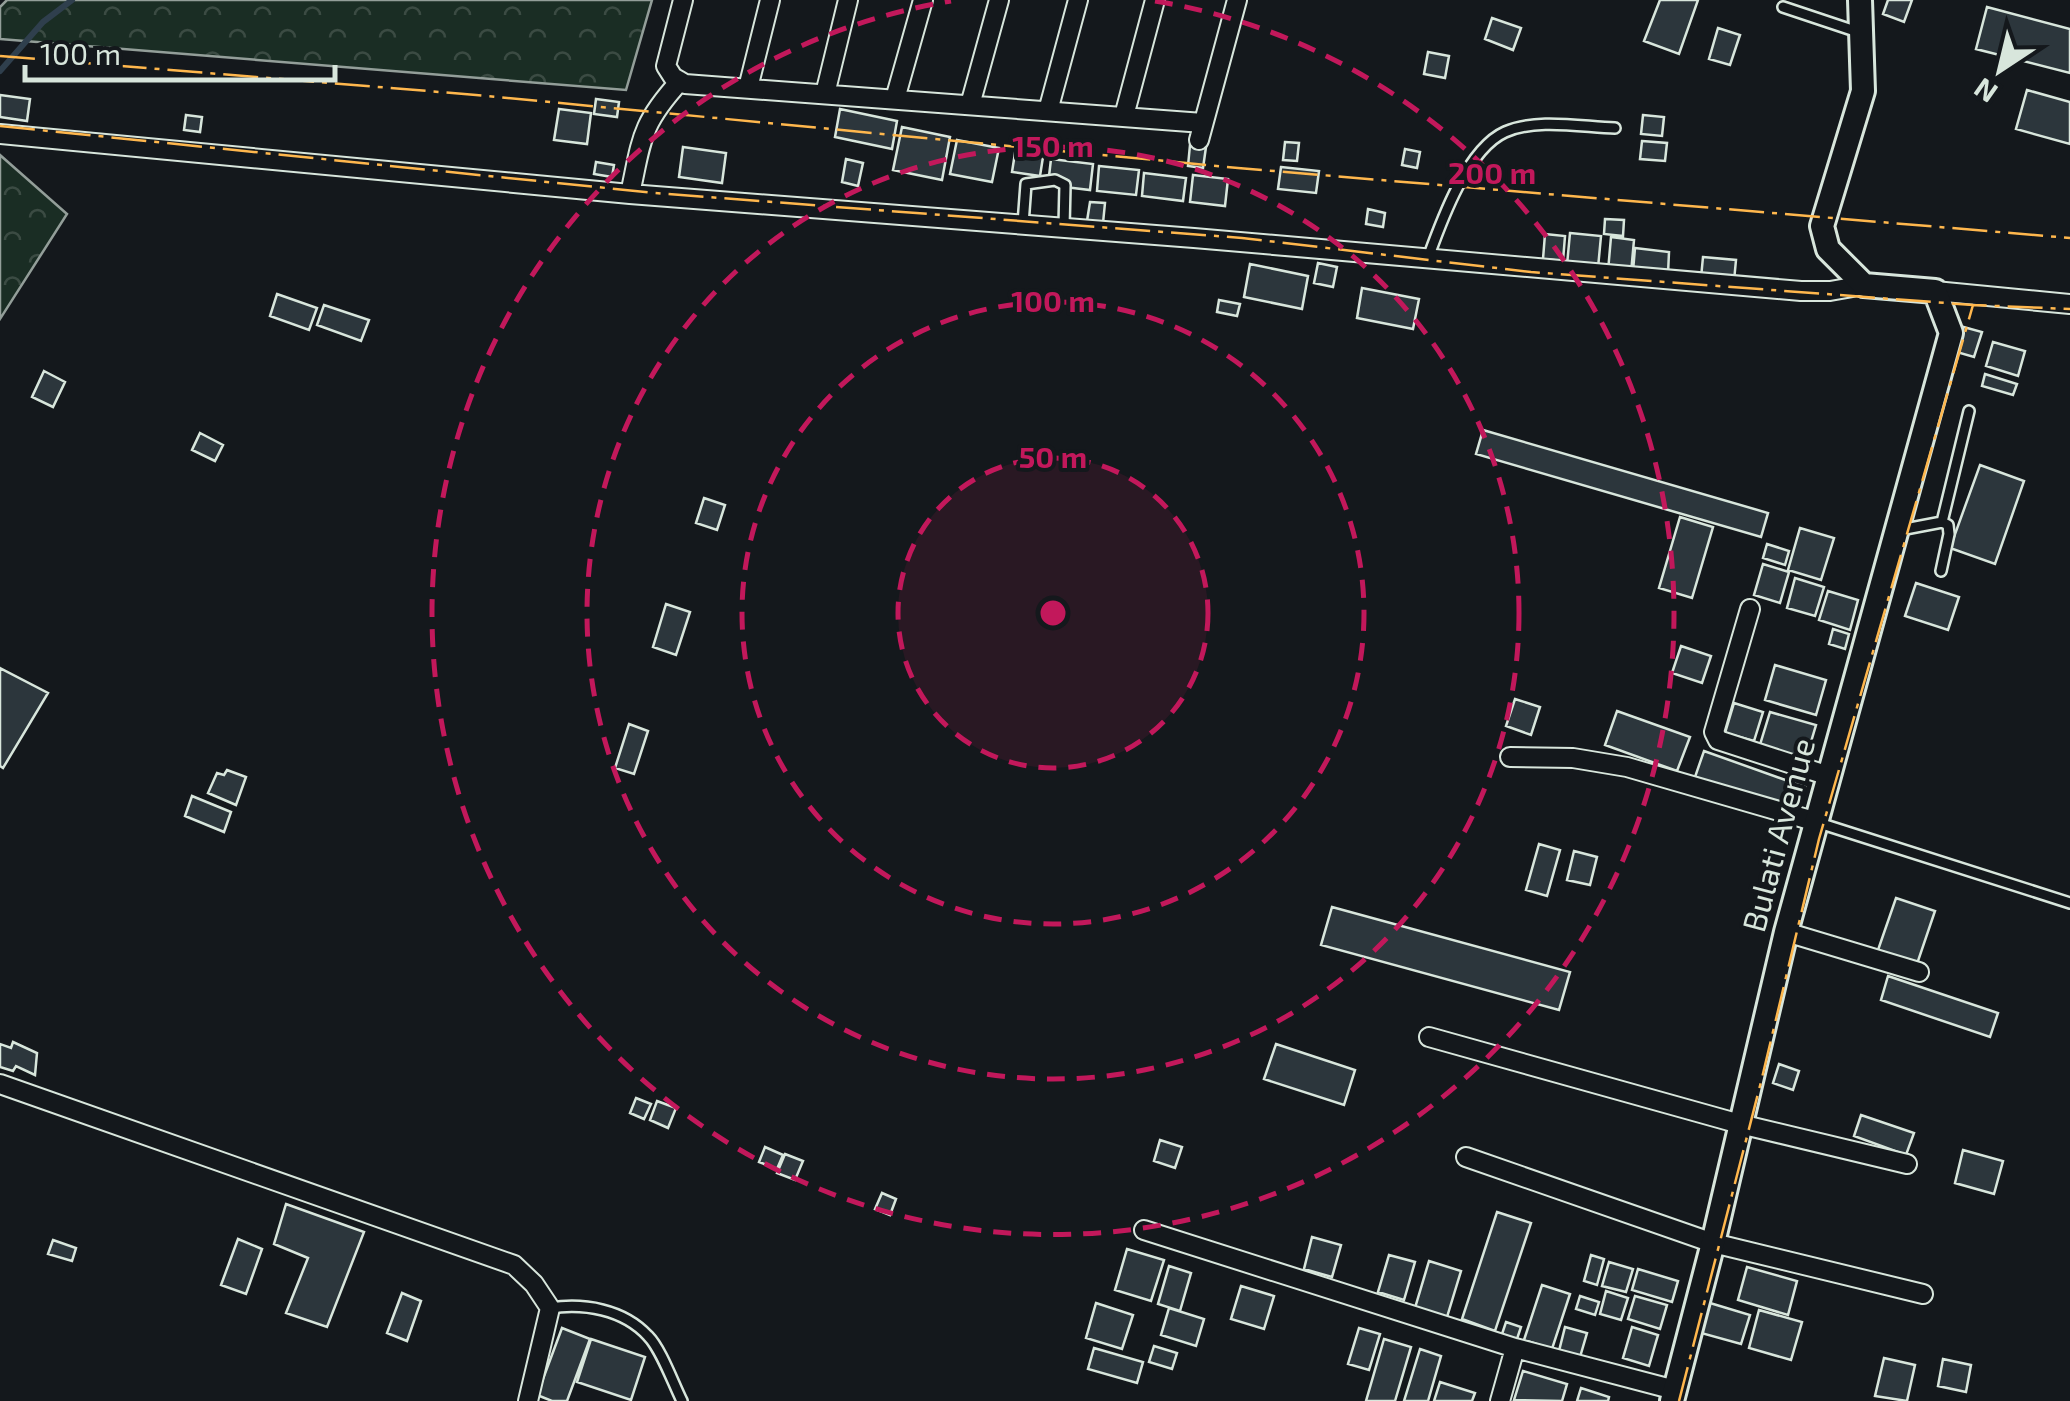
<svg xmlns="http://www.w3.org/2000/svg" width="2070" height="1401" font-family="'Exo 2',sans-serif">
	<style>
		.forest { fill: url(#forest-crowns); stroke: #939e99; stroke-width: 2.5 }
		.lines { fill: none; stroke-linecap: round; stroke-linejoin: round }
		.stream { stroke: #2f3f4d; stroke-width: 6 }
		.building { fill: #2c363c; stroke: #d8e6dc; stroke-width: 2.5 }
		.service-casing { stroke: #d8e6dc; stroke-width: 14 }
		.minor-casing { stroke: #d8e6dc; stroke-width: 22 }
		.tertiary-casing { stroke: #d8e6dc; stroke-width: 28 }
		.service { stroke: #14181c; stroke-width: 9 }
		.minor { stroke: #14181c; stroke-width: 18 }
		.tertiary { stroke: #14181c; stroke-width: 22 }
		.power { stroke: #ffb74d; stroke-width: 2.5; stroke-dasharray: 35 8 5 8; stroke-linecap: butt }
		.ring { fill: none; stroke: #c2185b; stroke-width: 5; stroke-dasharray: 18 12 }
		.labels { text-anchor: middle; stroke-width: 8; stroke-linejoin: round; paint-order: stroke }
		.street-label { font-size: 32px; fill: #d8e6dc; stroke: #14181c }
		.centre { fill: #c2185b; stroke: #14181c; stroke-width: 5 }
		.ring-label { font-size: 30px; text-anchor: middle; font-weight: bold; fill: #c2185b; stroke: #14181c; stroke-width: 8; stroke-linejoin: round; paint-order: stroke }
	</style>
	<defs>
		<pattern id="forest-crowns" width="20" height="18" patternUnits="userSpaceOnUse" patternTransform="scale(2.5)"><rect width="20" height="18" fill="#1a2d24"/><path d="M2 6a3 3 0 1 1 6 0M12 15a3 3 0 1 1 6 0" fill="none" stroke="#3b4b43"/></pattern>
	</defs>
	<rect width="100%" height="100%" fill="#14181c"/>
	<!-- forest -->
	<path class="forest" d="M7,0h645l-26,90 -626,-51v-32z
		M0,155l67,59 -67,105z"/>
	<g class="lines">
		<!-- stream -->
		<path class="stream" d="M0,71l43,-49 29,-22"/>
	</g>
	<!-- building -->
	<path class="building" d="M1660,0h38l-19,54 -35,-13z
		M1888,0h24l-8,22 -21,-8z
		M1987,7l83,22v44l-94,-24z
		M1492,18l29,10 -8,22 -28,-11z
		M1718,28l22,7 -10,30 -21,-6z
		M1428,52l21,4 -4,22 -21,-4z
		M2027,90l43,12v42l-54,-15z
		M0,95l30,4 -3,22 -27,-4z
		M596,99l23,3 -2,15 -23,-3z
		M559,109l32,4 -4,31 -33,-4z
		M840,109l57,12 -5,28 -57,-12z
		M186,115l16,2 -2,15 -16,-2z
		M1643,115l21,2 -2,19 -21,-2z
		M902,127l48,10 -8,43 -49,-10z
		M957,140l42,8 -7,34 -42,-8z
		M1642,141l25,2 -2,18 -25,-2z
		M1285,142l14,1 -2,18 -14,-1z
		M1190,145l16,2 -3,21 -15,-2z
		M683,147l43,6 -4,30 -43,-6z
		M1405,149l15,3 -3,16 -15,-3z
		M1015,153l28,4 -3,19 -28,-4z
		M846,159l17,4 -5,23 -16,-4z
		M1051,159l42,5 -3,26 -42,-5z
		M596,162l18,3 -2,12 -18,-3z
		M1099,166l40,4 -3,25 -39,-4z
		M1281,167l38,4 -3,22 -38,-4z
		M1144,173l42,5 -3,23 -41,-5z
		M1193,175l35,4 -3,27 -35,-4z
		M1090,202l15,1 -2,20 -16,-2z
		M1368,209l17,4 -2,14 -17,-3z
		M1605,219l19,1 -1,16 -19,-2z
		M1570,233l31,3 -3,32 -31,-3z
		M1545,234l20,2 -2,25 -20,-2z
		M1611,237l23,3 -3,33 -23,-2z
		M1635,248l34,4 -1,22 -35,-3z
		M1703,257l33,3 -2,21 -33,-3z
		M1318,263l19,4 -4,20 -19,-4z
		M1250,264l58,12 -6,33 -58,-12z
		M1362,288l57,11 -6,30 -56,-11z
		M277,294l40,14 -8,22 -39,-14z
		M1219,300l21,4 -3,12 -20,-4z
		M324,305l45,15 -8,21 -44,-16z
		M1960,326l22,6 -8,25 -21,-6z
		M1993,342l32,9 -7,25 -32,-10z
		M44,371l21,11 -12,25 -21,-10z
		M1985,374l32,10 -4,11 -31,-9z
		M1483,430l285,83 -7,24 -285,-83z
		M200,433l23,12 -8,16 -23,-11z
		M1980,465l44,16 -29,83 -45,-16z
		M704,498l21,7 -8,25 -21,-7z
		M1680,517l33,10 -21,71 -33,-10z
		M1800,528l34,10 -13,42 -33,-10z
		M1767,544l22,7 -4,14 -22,-7z
		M1763,564l26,8 -9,31 -26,-8z
		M1795,578l29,9 -9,29 -28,-8z
		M1916,583l43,14 -11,33 -43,-14z
		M1828,591l30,9 -8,30 -31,-10z
		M666,604l24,8 -14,43 -23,-8z
		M1833,629l16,5 -4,15 -16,-5z
		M1681,646l30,10 -9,27 -30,-10z
		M1775,665l51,15 -10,35 -51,-15z
		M0,668l48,25 -45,75 -3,-2z
		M1515,699l25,8 -9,28 -25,-9z
		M1734,703l29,9 -9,29 -29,-8z
		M1617,711l73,26 -13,34 -72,-26z
		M1770,712l46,13 -11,37 -46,-14z
		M629,724l19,7 -14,43 -19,-6z
		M1704,751l101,36 -9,26 -101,-36z
		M227,770l19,7 -10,28 -28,-12 9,-20 7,2z
		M192,796l39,16 -7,20 -39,-16z
		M1539,844l21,6 -13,46 -21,-6z
		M1574,851l23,6 -7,28 -23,-5z
		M1896,898l39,13 -18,53 -39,-14z
		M1332,907l238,65 -11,38 -238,-65z
		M1888,976l110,37 -8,24 -109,-37z
		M13,1042l24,11 -2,22 -19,-9 -3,5 -13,-4v-23l11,4z
		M1276,1044l79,26 -11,35 -80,-26z
		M1779,1064l20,7 -6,19 -20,-7z
		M636,1098l15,6 -7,15 -14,-6z
		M657,1101l19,7 -8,20 -18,-8z
		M1861,1115l53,18 -8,22 -52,-19z
		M1160,1140l22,7 -7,21 -21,-7z
		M765,1147l18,8 -6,14 -18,-7z
		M1963,1150l40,11 -9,33 -39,-11z
		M785,1154l18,7 -8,19 -18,-7z
		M882,1193l14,6 -6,16 -15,-6z
		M286,1204l78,28 -37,95 -41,-14 22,-55 -34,-14z
		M1497,1212l34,11 -36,108 -33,-12z
		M1312,1237l29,8 -9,32 -28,-8z
		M238,1239l24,10 -16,45 -25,-9z
		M53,1240l23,8 -4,13 -24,-7z
		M1127,1249l37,11 -13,41 -36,-11z
		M1389,1255l26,7 -11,38 -26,-8z
		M1591,1255l13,4 -7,26 -13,-4z
		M1429,1261l32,10 -14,46 -32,-9z
		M1609,1262l24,7 -7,23 -24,-6z
		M1169,1266l22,7 -11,38 -22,-7z
		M1747,1267l50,14 -9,34 -50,-15z
		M1638,1269l40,12 -6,21 -40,-12z
		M1542,1285l28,9 -18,55 -28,-9z
		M1241,1286l33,10 -10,33 -33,-10z
		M1606,1291l22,7 -7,22 -21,-6z
		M402,1293l19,8 -14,40 -20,-8z
		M1580,1296l19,6 -4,13 -19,-6z
		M1635,1296l32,9 -7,24 -32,-10z
		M1096,1303l37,12 -11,34 -36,-11z
		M1710,1303l40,12 -9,29 -40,-11z
		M1169,1308l35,11 -8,27 -35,-11z
		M1759,1310l43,12 -11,38 -42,-12z
		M1506,1322l15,5 -6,18 -15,-5z
		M1565,1327l22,6 -7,24 -21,-6z
		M1632,1327l26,8 -9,31 -26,-8z
		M562,1328l28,11 -23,62h-15l-15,-6z
		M1359,1328l21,6 -11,36 -21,-6z
		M591,1339l54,18 -14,43 -54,-18z
		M1384,1339l27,8 -16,54h-29z
		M1154,1346l23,7 -5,16 -23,-7z
		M1094,1348l49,14 -6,21 -49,-14z
		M1420,1349l21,7 -13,45h-24z
		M1884,1358l31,7 -8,36 -32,-5z
		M1943,1359l28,6 -5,27 -28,-6z
		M1523,1371l44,13 -5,17 -48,-1z
		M1440,1382l35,11 -3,8h-38z
		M1581,1388l28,9 -1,4h-31z"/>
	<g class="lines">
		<!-- service casing -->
		<g class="service-casing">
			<path id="service" d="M1783,7l75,25
				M1023,224l3,-40 29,-4 10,5 -1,42
				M1428,258c13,-36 39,-109 77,-126 31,-14 77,-5 110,-4
				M1942,522l27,-111
				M1900,530l42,-8 6,3 1,9 -8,37
				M1819,823l251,80
				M550,1308c34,-5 73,1 98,28 13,13 25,47 34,65"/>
		</g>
		<!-- minor casing -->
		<g class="minor-casing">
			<path id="minor" d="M683,0l-17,66 7,11 12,7 518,39
				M748,88l22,-88
				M825,94l23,-94
				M895,99l28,-99
				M970,105l29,-105
				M1048,111l30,-111
				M1124,116l31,-116
				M0,134l630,60 564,44 607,53h29l34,-6
				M1199,140l38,-140
				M630,194c12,-55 10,-69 50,-113
				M1935,291l135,13
				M1750,609l-36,123 4,8 111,36
				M1510,757l63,1 54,9 190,55
				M1786,932l133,40
				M1429,1037l311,87 167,40
				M0,1084l514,181 20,19 16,24 -22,93
				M1466,1157l247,86 210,51
				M1144,1230l371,118 160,42
				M1500,1401l15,-53"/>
		</g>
		<!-- tertiary casing -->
		<g class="tertiary-casing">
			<path id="tertiary" d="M1672,1401l41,-158 73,-311 165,-599 -16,-42 -71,-6 -36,-36 -6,-23 41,-135 -3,-91"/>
		</g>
		<!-- service -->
		<use href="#service" class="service"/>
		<!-- minor -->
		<use href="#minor" class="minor"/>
		<!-- tertiary -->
		<use href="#tertiary" class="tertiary"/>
		<!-- power -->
		<path class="power" d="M0,56l476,39 762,73 832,70
			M0,126l655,67 587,45 289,34 442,33 97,4
			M1679,1401l82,-319 58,-243 154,-534"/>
	</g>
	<!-- distance rings -->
	<circle cx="1053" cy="613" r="155" fill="#c2185b" fill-opacity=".12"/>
	<g class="ring">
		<circle cx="1053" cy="613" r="155"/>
		<circle cx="1053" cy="613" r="311"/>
		<circle cx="1053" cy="613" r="466"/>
		<path d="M1155 1A621 621 0 1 1 951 1"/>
	</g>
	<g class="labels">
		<!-- street labels -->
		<g class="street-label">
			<text transform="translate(1779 835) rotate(-75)" y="11">Bulati Avenue</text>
		</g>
	</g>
	<circle cx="1053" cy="613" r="15" class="centre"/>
	<g class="ring-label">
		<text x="1053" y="157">150 m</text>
		<text x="1492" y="184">200 m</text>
		<text x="1053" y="312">100 m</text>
		<text x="1053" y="468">50 m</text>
	</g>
	<!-- north arrow -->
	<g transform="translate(2000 70) rotate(215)" stroke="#14181c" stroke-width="8" paint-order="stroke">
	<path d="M0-8L18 38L0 25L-18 38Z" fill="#d8e6dc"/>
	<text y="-15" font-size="28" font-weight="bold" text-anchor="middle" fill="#d8e6dc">N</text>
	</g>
	<!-- scale -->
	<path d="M25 65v15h310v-15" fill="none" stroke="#d8e6dc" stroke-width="5"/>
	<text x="40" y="65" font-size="30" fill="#d8e6dc" stroke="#14181c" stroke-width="8" paint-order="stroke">100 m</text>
</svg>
